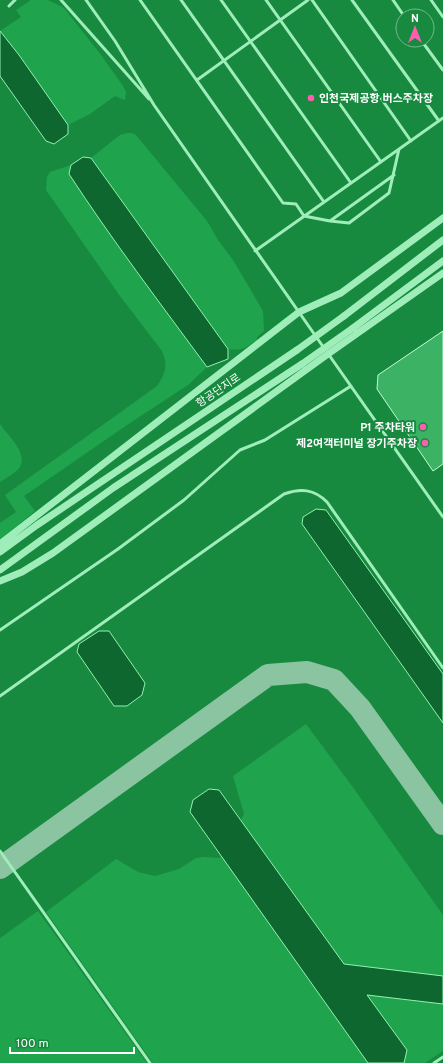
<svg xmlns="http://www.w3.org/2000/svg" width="443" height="1063" font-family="Overpass,'Noto Sans KR',sans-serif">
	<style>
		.green { fill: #1fa44d }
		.water { fill: #0e672f; stroke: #92f1b1 }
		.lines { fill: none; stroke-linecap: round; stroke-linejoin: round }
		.taxiway { stroke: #8bc4a0; stroke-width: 22 }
		.building { fill: #3bb264; stroke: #c5fad7 }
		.service { stroke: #9feeba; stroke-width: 3 }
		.tertiary { stroke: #9feeba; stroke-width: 7 }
		.tertiary-bridge { stroke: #9feeba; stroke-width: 7 }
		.poi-dot { fill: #ff5dad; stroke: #178a40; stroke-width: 1.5 }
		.labels { text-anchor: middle; stroke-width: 4; stroke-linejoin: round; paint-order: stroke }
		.poi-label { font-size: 11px; font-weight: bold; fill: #fff; stroke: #178a40; text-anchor: end }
		.street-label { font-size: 11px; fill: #fff; stroke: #178a40 }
	</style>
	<rect width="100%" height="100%" fill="#178a40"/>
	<!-- green -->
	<path class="green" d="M31,0h17l16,8 37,47 22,31 3,6 -1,8 -10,-4 -25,18 -22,11 -49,-70 -19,-24 21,-14 -5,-7z
		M127,133h5l4,2 71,86 11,19 15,20 30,51 1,20 -7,6v3c-12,8 -14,11 -29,9l-137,-191 29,-23z
		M71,165l-1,9 20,31 117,162 -19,18 -58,38 -106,73 11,15 -35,29v-17l16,-11 -11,-17 152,-109c9,-13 11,-21 5,-35l-42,-55 -74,-106 1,-13 3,-5z
		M0,424c7,11 28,28 20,43 -4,6 -14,11 -20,15z
		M306,724l46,62 91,129v136l-18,12h-272l-107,-151 70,-53 22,13 17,4 24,-7 17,-11 8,-1 16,1 24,-44 -11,-38z
		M38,911l109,152h-147v-125z"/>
	<!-- water -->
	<path class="water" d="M0,31l19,24 49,70v9l-14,10 -8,-3 -46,-65z
		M83,157l8,1 137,191v10l-21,8c-47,-64 -95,-127 -138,-193l2,-9z
		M316,509l10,1 117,164v49l-141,-199 1,-7z
		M99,631h10l36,52 -3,12 -15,11h-13l-37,-54 2,-8z
		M209,789l10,1 125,174 99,12v28l-76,-9 40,55 -3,13h-36l-178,-251 3,-12z"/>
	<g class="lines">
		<!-- taxiway -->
		<path class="taxiway" d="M0,868l268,-193 39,-3 27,8 26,28 83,116"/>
	</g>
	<!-- building -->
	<path class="building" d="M443,331v133l-10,7 -56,-82 1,-14z"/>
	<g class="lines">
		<!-- service -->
		<path class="service" d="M61,0l88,99
			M86,0l29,41 39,64 170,243
			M140,0l143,203 13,1 8,12 26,5 19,2 40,-30 10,-44
			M181,0l143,202
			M221,0l130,183
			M266,0l115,162
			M312,0l99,141
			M352,0l87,121
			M393,0l11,16
			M431,0l12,17
			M9,6l6,-6
			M421,40l22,30
			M197,80l111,-80
			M330,221l64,-46
			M255,251l188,-133
			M329,355l114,162
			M0,630l118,-81 66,-49 56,-50 25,-10 86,-54
			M0,696l284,-202c17,-6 30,-5 43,8l116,166
			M0,851l150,212
			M434,1063l9,-6"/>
		<!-- tertiary -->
		<path class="tertiary" d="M344,316l99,-76
			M353,328l90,-67
			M0,544l299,-232 42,-19 102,-75
			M0,552l37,-27 260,-175
			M0,570l113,-82 189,-124
			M0,581l22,-9 31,-19 275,-199 115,-81"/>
		<!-- tertiary-bridge -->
		<path class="tertiary-bridge" d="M297,350l47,-34
			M302,364l51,-36"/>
	</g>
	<!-- markers -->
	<g class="poi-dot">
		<circle cx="311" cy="98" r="4"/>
		<circle cx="423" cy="427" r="4"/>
		<circle cx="425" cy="443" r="4"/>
	</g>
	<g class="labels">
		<!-- poi labels -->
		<g class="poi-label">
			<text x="319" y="102" text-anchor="start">인천국제공항 버스주차장</text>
			<text x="415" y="431">P1 주차타워</text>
			<text x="417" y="447">제2여객터미널 장기주차장</text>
		</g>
		<!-- street labels -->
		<g class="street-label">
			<text transform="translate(218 390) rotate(-34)" y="4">항공단지로</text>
		</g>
	</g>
	<!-- north arrow -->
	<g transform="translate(415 28)"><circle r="19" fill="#178a40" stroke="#74b98c"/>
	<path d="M0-3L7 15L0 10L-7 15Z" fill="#ff5dad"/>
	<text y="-6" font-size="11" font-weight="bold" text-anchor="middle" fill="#ffffff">N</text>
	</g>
	<!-- scale -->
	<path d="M10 1047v6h124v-6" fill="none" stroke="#ffffff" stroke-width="2"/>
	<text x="16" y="1047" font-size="12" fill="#ffffff" stroke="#178a40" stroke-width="3" paint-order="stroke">100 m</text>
</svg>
